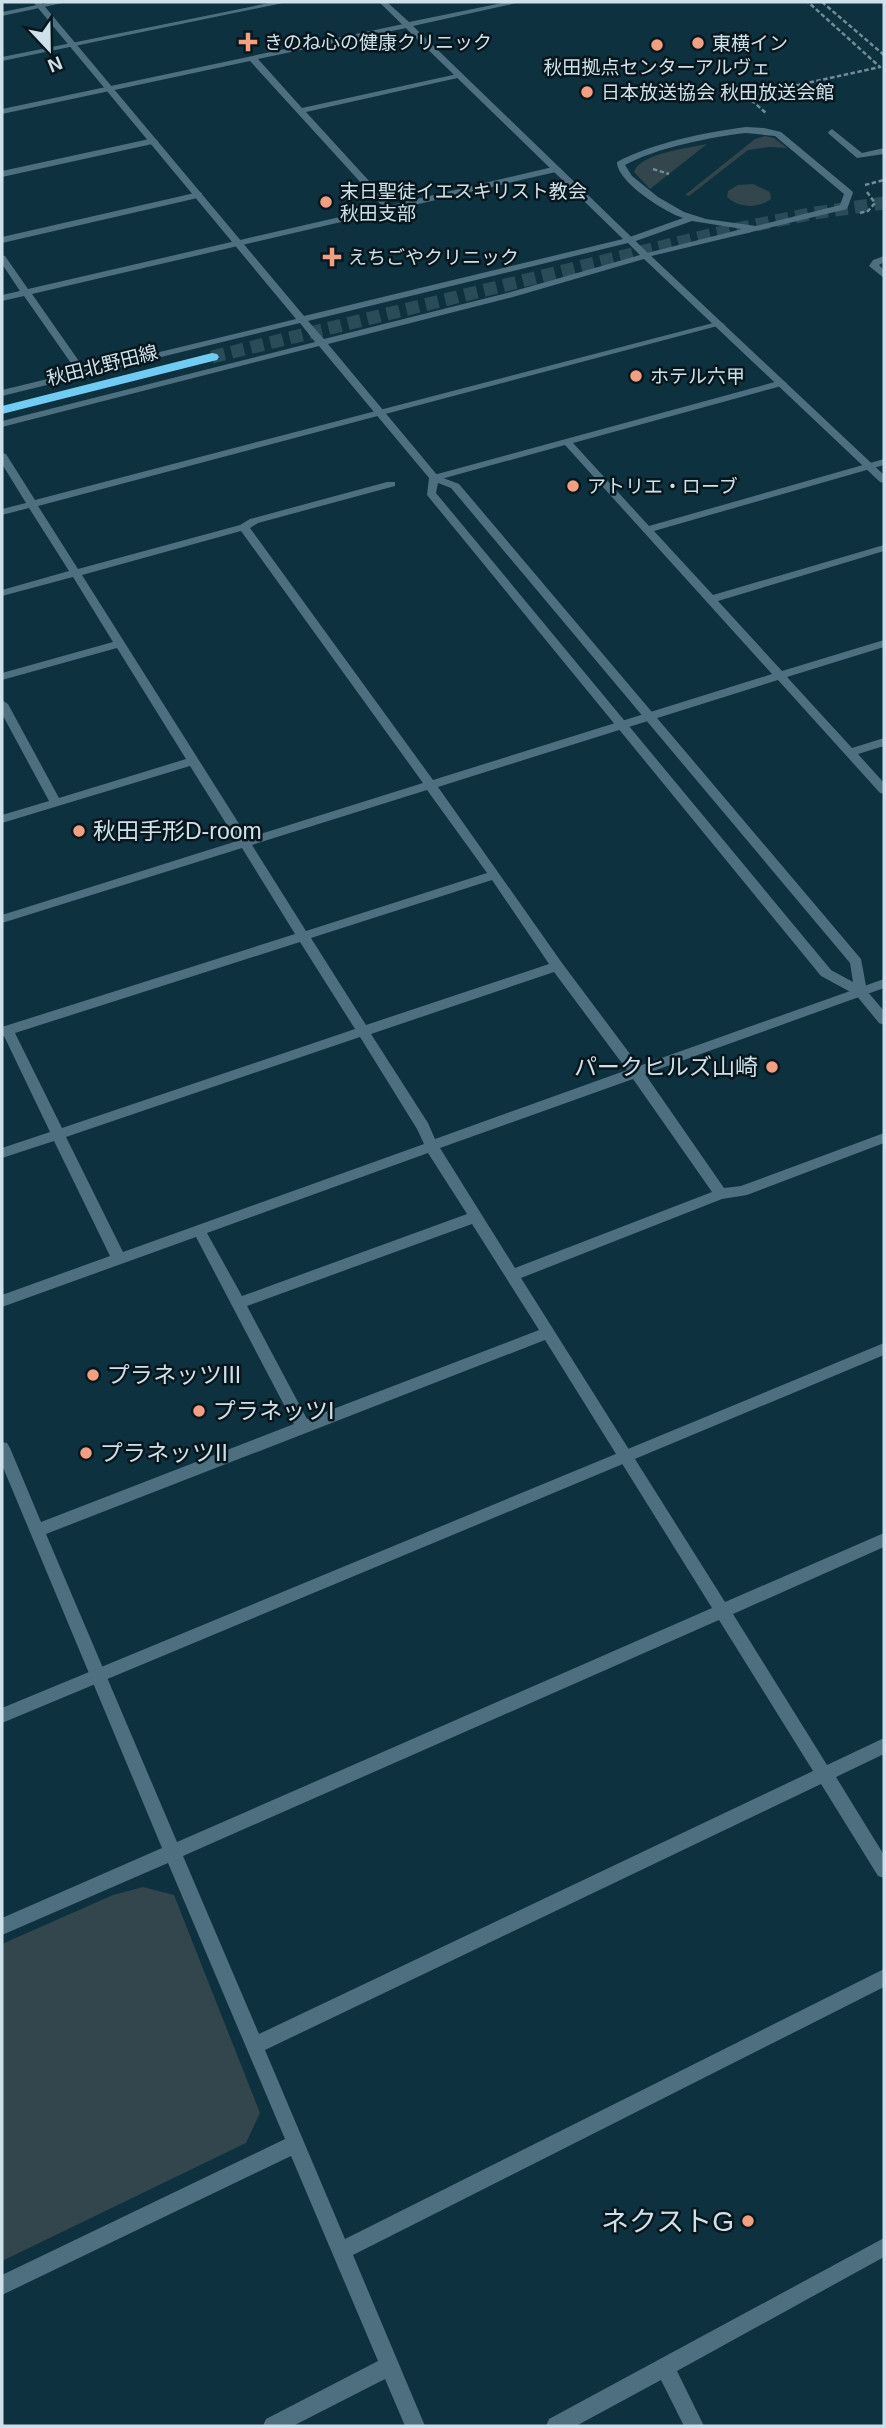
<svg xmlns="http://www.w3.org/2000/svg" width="886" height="2428" font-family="Arial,'Noto Sans JP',sans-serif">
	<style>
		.green { fill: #33454d }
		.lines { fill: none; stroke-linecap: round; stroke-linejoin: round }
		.motorway-tunnel { stroke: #2a4b58; stroke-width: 13; stroke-dasharray: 13 7; stroke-linecap: butt }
		.path { stroke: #718c97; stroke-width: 2.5; stroke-dasharray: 4.5 2.5; stroke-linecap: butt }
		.pedestrian { fill: #4d6f7f; fill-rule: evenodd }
		.minor { fill: #4d6f7f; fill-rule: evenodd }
		.tertiary { fill: #4d6f7f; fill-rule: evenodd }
		.motorway { fill: #71ccf3; fill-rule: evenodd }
		.poi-dot { fill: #f39f82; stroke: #08171d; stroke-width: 2.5 }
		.labels { text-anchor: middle; stroke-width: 5; stroke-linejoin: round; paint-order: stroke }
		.far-poi-label { font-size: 19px; fill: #cee1ea; stroke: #08171d; text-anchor: start }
		.far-street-label { font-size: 19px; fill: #cee1ea; stroke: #08171d }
		.poi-label { font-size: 23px; fill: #cee1ea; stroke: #08171d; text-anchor: start }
		.near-poi-label { font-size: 28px; fill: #cee1ea; stroke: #08171d; text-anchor: end }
	</style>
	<rect width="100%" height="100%" fill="#0d313e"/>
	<!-- green -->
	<path class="green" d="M765,136l9,2 13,10 -18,-1 -21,3 -59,46 -4,-1 70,-56z
		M707,144l-57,45 -16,-17c6,-19 55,-24 73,-28z
		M753,184l17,8 1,7c-13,10 -32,9 -44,-2l1,-6 10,-6z
		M143,1887l31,8 86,218 -14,30 -244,118v-317l111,-49z"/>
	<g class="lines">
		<!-- motorway-tunnel -->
		<path class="motorway-tunnel" d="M212,357l514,-126 89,-18 69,-10"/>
		<!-- path -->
		<path class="path" d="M822,2l62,53
			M741,91l26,23
			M748,96l132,-29 -72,-65
			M653,169l16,5
			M865,185l19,-5
			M860,213l8,-2 7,-8 -8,-11"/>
		<!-- pedestrian -->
		<path class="pedestrian" d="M832,129l30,24 22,-5v6l-27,4 -28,-24 -1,-2z"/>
		<!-- minor -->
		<path class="minor" d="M52,2h15l-65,14v-4z
			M274,2h14l-286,59v-4z
			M408,23l4,2 -1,2 -153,32 44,49 160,-35v4l-156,35 85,93 166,-39 4,3 -1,2 -528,123 56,80 -5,3 -3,-1 -56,-80 -22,5v-6l18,-4 -18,-27v-9l3,1 23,33 355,-82 -133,-146 -248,53v-5z
			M746,127l18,1 17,4 71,59 1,2 -6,16 -204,49v-4l99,-25 -50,-8 -59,21h-6v-4l56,-20c-18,-6 -66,-36 -66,-56 35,-19 89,-30 129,-35zM746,133l29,3 69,58 -4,11 -84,21 -50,-7 -22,-7 -26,-15 -26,-21 -7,-11c31,-17 85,-28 121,-32z
			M154,138l4,3 -1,2 -155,34v-6z
			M199,192l3,1v4l-200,46v-6z
			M884,256v6l-5,3 5,5v8l-15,-12 4,-6z
			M717,322l8,2 -687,182 40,63 162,-44 10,-6 137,-37h8v4l-137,37 -8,5 183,252 339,-106 -207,-229 -131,36 -4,-1v-4l352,-96 5,3 -2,2 -212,58 76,83 235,-67v6l-230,66 59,64 171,-50v6l-166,50 64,70 102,-31v7l-97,30 65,71 32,-10v8l-26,8 26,29v11l-4,-1 -102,-113 -340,107 124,176 77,103 245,-87v9l-239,86 79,114 17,-2 143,-53v10l-137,52 -25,4 -201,79 204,324 159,-69v14l-151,67 94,151 57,-27v16l-48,23 48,78v23l-6,-2 -57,-92 -556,266 80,189 539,-270v18l-531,268 72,171h-20l-20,-47 -92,47h-30l3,-7 112,-58 -87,-205 -289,139v-20l283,-136 -117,-276 -166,72v-17l160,-70 -160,-383v-23l5,1 3,5 31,74 253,-98 -98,-187 -194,70v-12l108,-39 -56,-115 -52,17v-10l48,-16 -46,-96 -2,1v-10l293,-93 -53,-86 -240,75v-8l235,-74 -47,-75 -188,57v-8l47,-14 -47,-87v-14l6,4 51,94 127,-39 -69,-111 -115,32v-7l111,-31 -40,-65 -71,19v-6l67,-19 -40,-63 -27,7v-6l24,-6 -24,-39v-11l4,1 29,46zM241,531l182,252 -175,55 -166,-263zM427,790l60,83 -181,58 -54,-86zM492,880l57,84 -183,61 -55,-87zM300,942l55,87 -293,99 -47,-95zM554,972l73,98 -192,69 -7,-16 -57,-89zM360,1037l57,92 7,15 -301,108 -57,-115zM633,1079l79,113 -197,76 -75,-120zM428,1153l39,61 -225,82 -35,-63zM472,1224l67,106 -232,89 -60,-113zM545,1340l167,268 -535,234 -131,-308zM719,1620l94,151 -554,263 -76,-178z
			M884,2238v19l-207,114 27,55h-20l-23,-46 -85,46h-30l3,-7z"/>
		<!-- tertiary -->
		<path class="tertiary" d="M33,2h8l263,314 319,-77 -244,-237h8l22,20 98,-20h14l-108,24 236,228 235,221v8l-4,-1 -236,-223 -131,38 -185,47 110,132 21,8 402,475 6,32 17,20v14l-5,-2 -23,-28 -35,-19 -394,-481 2,-17 -110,-132 -317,81v-6l313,-79 -15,-19 -298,73v-6l294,-71zM628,243l12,12 -133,38 -183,46 -16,-18zM438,483l13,5 399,475 3,19 -22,-12 -395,-477z
			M884,1343v12l-882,368v-15z"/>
		<!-- motorway -->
		<path class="motorway" d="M212,353l5,1 2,3 -2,3 -215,54v-8z"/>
	</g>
	<!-- markers -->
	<g class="poi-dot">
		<path d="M244.5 31.5h7v7h7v7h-7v7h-7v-7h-7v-7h7z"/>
		<circle cx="698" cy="43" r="7"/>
		<circle cx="657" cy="45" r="7"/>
		<circle cx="587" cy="92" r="7"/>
		<circle cx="326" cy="202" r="7"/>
		<path d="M328.5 246.5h7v7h7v7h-7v7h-7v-7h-7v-7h7z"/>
		<circle cx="636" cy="376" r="7"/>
		<circle cx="573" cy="486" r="7"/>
		<circle cx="79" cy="831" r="7"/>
		<circle cx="772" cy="1067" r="7"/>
		<circle cx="93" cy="1375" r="7"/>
		<circle cx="199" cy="1411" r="7"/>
		<circle cx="86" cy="1453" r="7"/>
		<circle cx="748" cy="2221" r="7"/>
	</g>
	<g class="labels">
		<!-- far-poi labels -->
		<g class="far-poi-label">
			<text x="264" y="49">きのね心の健康クリニック</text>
			<text x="712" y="50">東横イン</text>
			<text x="657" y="74" text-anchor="middle">秋田拠点センターアルヴェ</text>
			<text x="601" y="99">日本放送協会 秋田放送会館</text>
			<text x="340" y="198">末日聖徒イエスキリスト教会<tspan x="340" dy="22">秋田支部</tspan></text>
			<text x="348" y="264">えちごやクリニック</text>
			<text x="650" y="383">ホテル六甲</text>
			<text x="587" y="493">アトリエ・ローブ</text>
		</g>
		<!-- far-street labels -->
		<g class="far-street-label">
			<text transform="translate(102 365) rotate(-14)" y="7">秋田北野田線</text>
		</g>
		<!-- poi labels -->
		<g class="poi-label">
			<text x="93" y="839">秋田手形D-room</text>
			<text x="758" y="1075" text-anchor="end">パークヒルズ山崎</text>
			<text x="107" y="1383">プラネッツIII</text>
			<text x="213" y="1419">プラネッツI</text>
			<text x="100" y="1461">プラネッツII</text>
		</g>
		<!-- near-poi labels -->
		<g class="near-poi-label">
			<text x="734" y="2231">ネクストG</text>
		</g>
	</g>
	<!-- border -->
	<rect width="886" height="2428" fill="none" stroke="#cee1ea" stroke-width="7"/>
	<!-- north arrow -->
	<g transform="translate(49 49) rotate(158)" stroke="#08171d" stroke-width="5" paint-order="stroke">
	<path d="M0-5L12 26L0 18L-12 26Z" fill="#cee1ea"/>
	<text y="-10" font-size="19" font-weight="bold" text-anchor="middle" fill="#cee1ea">N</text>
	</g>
</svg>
